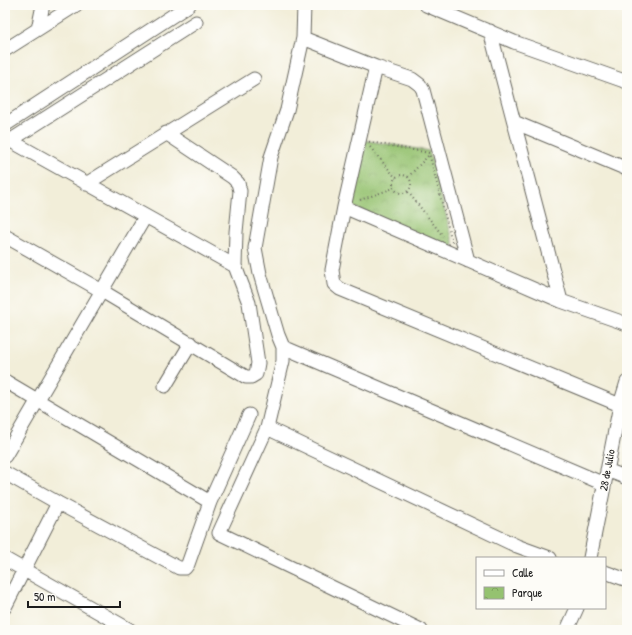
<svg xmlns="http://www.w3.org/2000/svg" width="632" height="635" font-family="'Patrick Hand',sans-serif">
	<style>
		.park { fill: url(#park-crowns); stroke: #586f46 }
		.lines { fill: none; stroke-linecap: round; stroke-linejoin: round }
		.minor-casing { stroke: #67665e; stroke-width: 15 }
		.path { stroke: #67665e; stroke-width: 2; stroke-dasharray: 1 3; stroke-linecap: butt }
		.minor { stroke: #fff; stroke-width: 13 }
		.labels { text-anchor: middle; stroke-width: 3; stroke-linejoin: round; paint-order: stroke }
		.street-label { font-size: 11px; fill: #1c1c1c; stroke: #fdfcf7 }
	</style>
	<defs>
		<pattern id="park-crowns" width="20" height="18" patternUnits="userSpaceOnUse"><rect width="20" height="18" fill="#95c270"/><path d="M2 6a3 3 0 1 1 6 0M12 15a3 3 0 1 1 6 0" fill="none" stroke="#80a660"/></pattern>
	</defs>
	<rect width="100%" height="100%" fill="#fdfcf7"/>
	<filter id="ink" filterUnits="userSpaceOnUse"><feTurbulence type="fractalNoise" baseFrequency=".025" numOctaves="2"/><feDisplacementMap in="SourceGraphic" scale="8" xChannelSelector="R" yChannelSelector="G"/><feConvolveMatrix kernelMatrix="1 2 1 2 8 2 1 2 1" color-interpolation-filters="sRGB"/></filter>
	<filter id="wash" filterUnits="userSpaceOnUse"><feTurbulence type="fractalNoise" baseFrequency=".012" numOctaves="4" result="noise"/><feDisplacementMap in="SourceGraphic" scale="16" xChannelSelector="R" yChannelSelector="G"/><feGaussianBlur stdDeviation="0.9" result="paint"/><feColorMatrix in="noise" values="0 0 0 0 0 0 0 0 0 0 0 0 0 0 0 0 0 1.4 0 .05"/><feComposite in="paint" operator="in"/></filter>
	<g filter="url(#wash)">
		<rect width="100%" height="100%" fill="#f2eed9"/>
		<!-- park -->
		<path class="park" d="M363,140l66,11 25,94 -4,3 -101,-43z"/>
	</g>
	<g filter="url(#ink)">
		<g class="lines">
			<!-- minor casing -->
			<g class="minor-casing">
				<path id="minor" d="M304,5l-1,33 -16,72 -16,47 -16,91 5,26 18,61 5,12 321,137
					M426,5l88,37 113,40
					M38,29l5,-24
					M490,31l71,270
					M303,38l73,29 36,12 8,6 3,5 45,171
					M5,50l71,-45
					M376,67l-32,140 -12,63 2,14 6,5 280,116
					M514,122l113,47
					M5,125l184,-120
					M11,141l224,125
					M5,144l191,-122
					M86,184l168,-105
					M344,207l217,94 66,23
					M5,236l97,55 144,86h5l5,-3 2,-11 -9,-60 -14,-37 1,-34 4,-41 -2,-8 -6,-6 -66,-44
					M283,347v14l-16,67 -48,105 202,97
					M5,381l205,121 -22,62 -3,4h-6l-121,-65 -53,-30
					M165,386l26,-43
					M267,428l250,118 33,12
					M5,456l140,-239
					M607,470l20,8
					M210,502l39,-87
					M590,558l30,-153 7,-23
					M5,559l125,71
					M605,572l22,8
					M5,607l53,-104
					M567,630l10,-22"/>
			</g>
			<!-- path -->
			<path class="path" d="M365,141l64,12 23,89 -4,3 -97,-41z
				M370,147l26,31
				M393 184a9 9 0 1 1 18 0a9 9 0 1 1-18 0Z
				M408,177l20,-21
				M408,192l35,44
				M360,200l34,-12"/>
			<!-- minor -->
			<use href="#minor" class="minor"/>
		</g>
	</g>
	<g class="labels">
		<!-- street labels -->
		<g class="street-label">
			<text transform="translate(607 470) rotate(-79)" y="4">28 de Julio</text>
		</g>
	</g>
	<!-- margin -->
	<rect width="632" height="635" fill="none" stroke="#fdfcf7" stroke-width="20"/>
	<!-- legend -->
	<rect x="476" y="557" width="130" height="52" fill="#fdfcf7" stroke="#a3a29f"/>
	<rect x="484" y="570" width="20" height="6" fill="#ffffff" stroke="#a3a29f"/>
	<text x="512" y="577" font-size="12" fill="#1c1c1c">Calle</text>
	<rect x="484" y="587" width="20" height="12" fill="url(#park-crowns)" stroke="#a3a29f"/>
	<text x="512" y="597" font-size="12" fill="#1c1c1c">Parque</text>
	<!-- scale -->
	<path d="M28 601v6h92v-6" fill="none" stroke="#1c1c1c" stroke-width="2"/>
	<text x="34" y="601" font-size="12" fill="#1c1c1c" stroke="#fdfcf7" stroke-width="3" paint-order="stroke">50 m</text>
</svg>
